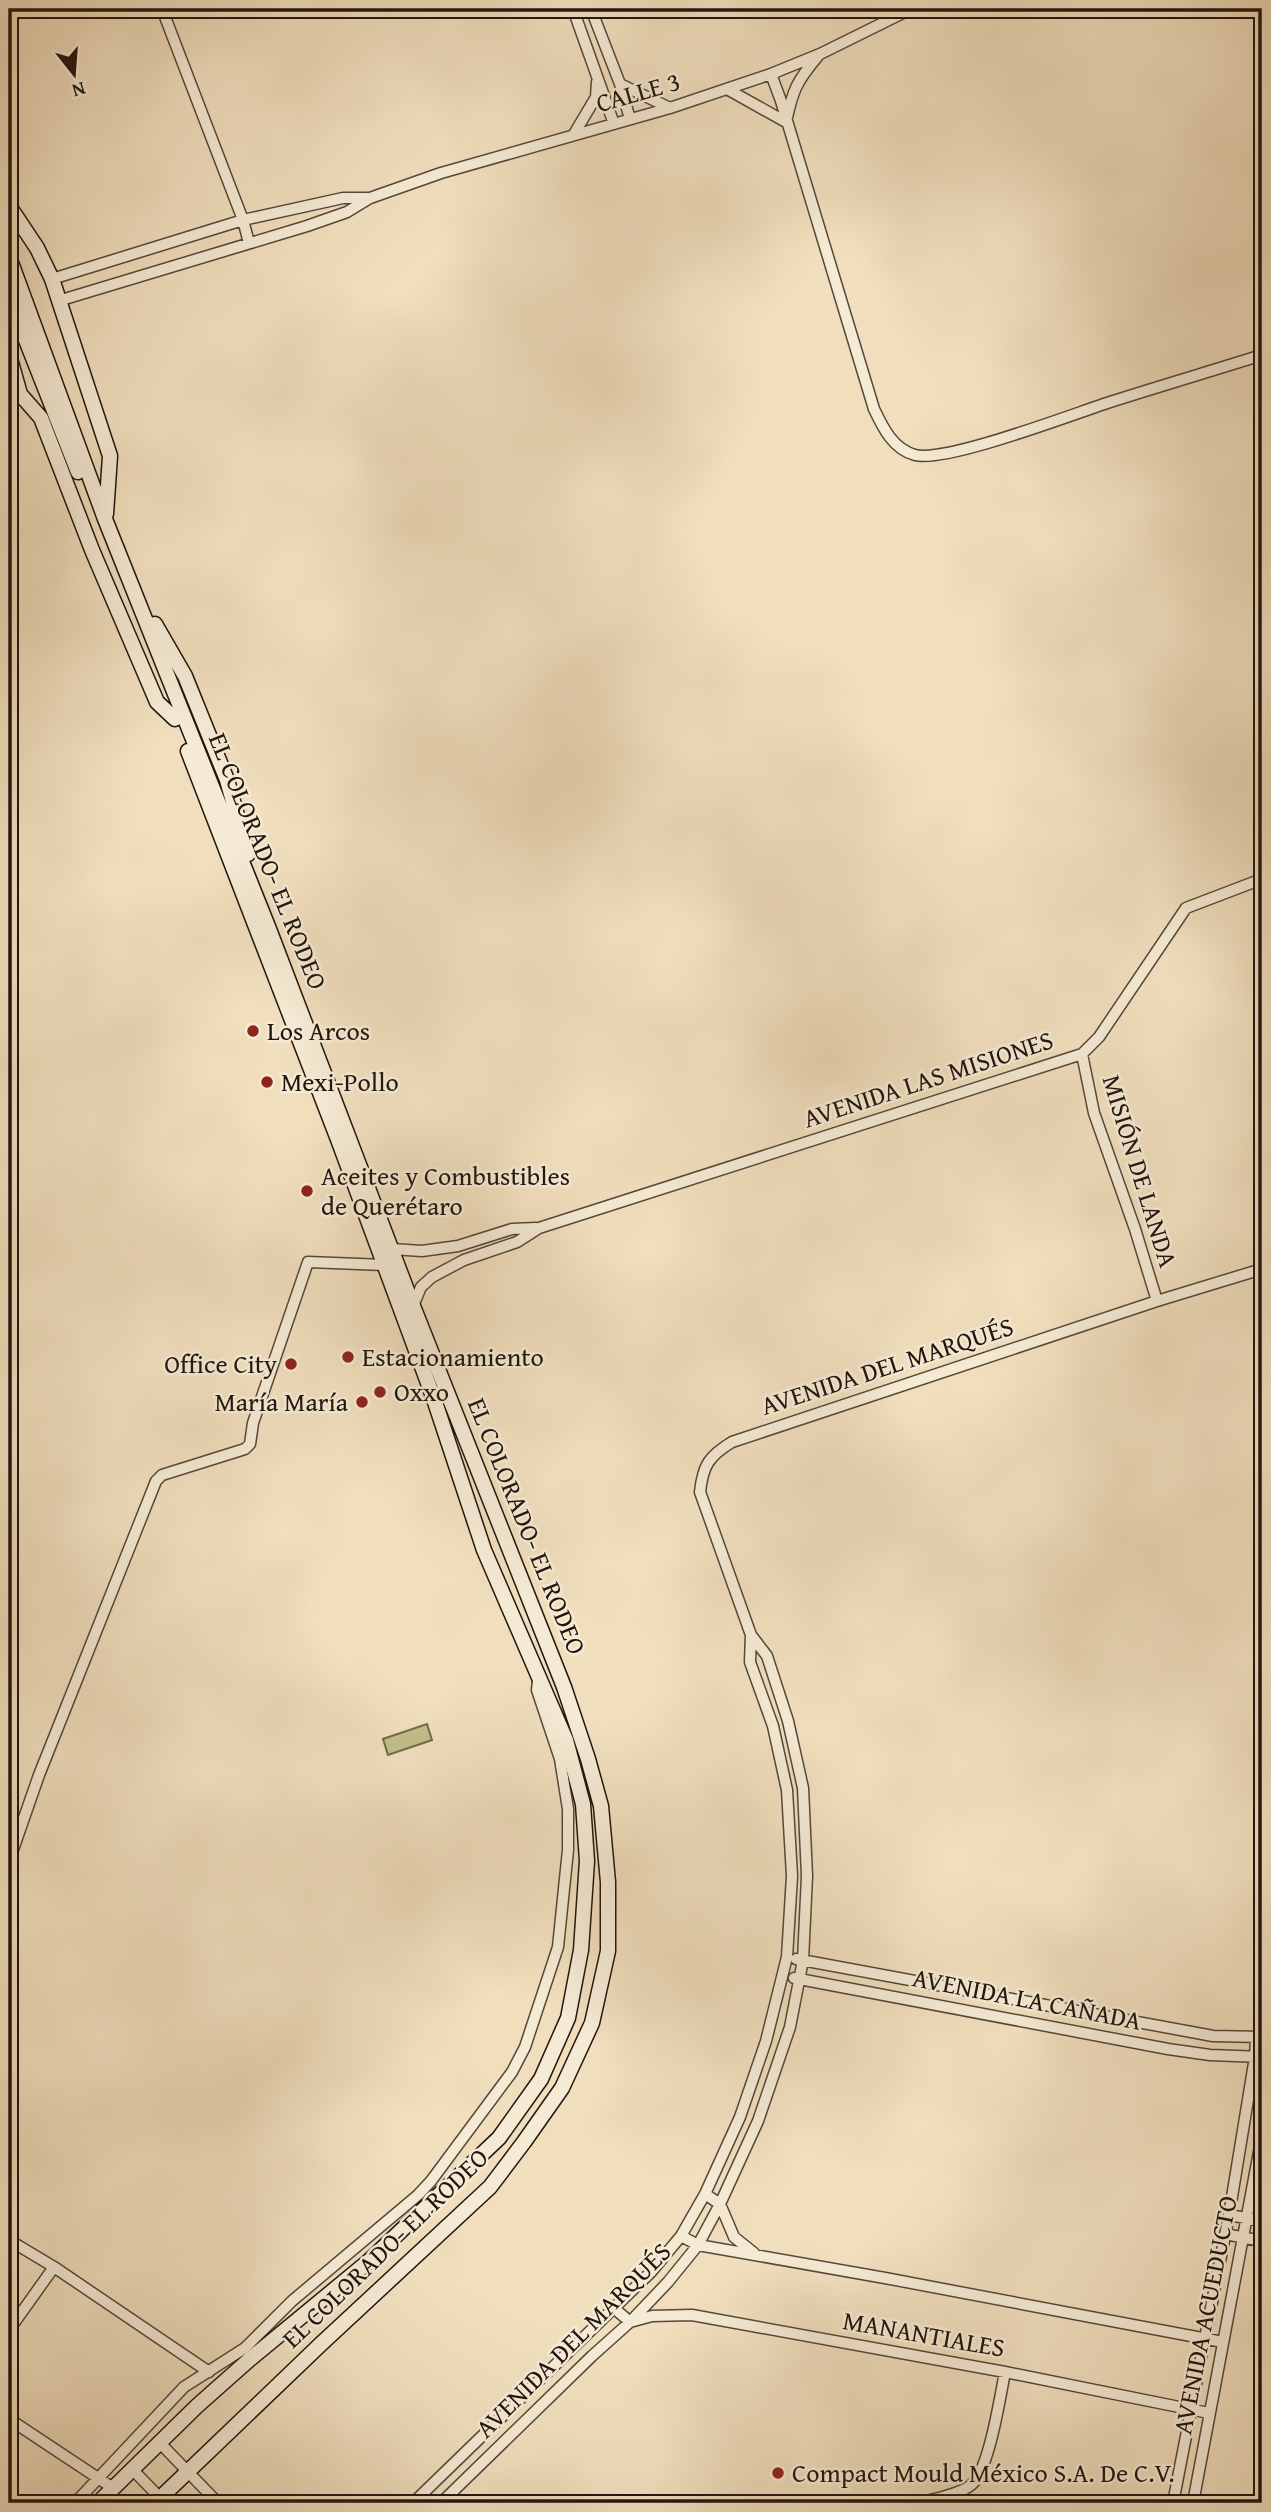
<svg xmlns="http://www.w3.org/2000/svg" width="1271" height="2512" font-family="'Gentium Book Plus',serif">
	<style>
		.green { fill: #c1bf8c; stroke: #716a4d; stroke-width: 2 }
		.lines { fill: none; stroke-linecap: round; stroke-linejoin: round }
		.street-casing { stroke: #55473a; stroke-width: 13 }
		.secondary-casing { stroke: #21150e; stroke-width: 17 }
		.street { stroke: #f5ead4; stroke-width: 10 }
		.secondary { stroke: #f5ead4; stroke-width: 14 }
		.poi-dot { fill: #8f2418; stroke: #f5ead4; stroke-width: 2.5 }
		.labels { text-anchor: middle; stroke-width: 5; stroke-linejoin: round; paint-order: stroke }
		.street-label { font-size: 26px; fill: #21150e; stroke: #f5ead4 }
		.poi-label { font-size: 26px; fill: #21150e; stroke: #f5ead4; text-anchor: start }
	</style>
	<rect width="100%" height="100%" fill="#f0debd"/>
	<filter id="stains"><feTurbulence type="fractalNoise" baseFrequency=".00286" numOctaves="4"/><feColorMatrix values="0 0 0 0 .2 0 0 0 0 .09 0 0 0 0 .02 0 0 0 .5 -.17"/></filter>
	<radialGradient id="worn" r=".72"><stop offset=".6" stop-color="#630" stop-opacity="0"/><stop offset="1" stop-color="#630" stop-opacity=".3"/></radialGradient>
	<!-- green -->
	<path class="green" d="M427,1724l5,16 -44,15 -5,-16z"/>
	<g class="lines">
		<!-- street casing -->
		<g class="street-casing">
			<path id="street" d="M162,9l81,211 6,23
				M573,9l41,115
				M591,9l29,75 10,35
				M771,74l10,27 93,308c9,19 19,40 41,46 31,8 158,-41 195,-53 50,-16 101,-31 152,-47
				M620,84l50,24
				M727,89l59,33c7,-33 11,-41 32,-66
				M574,134l22,-37 1,-15
				M52,279l191,-59 100,-22h24
				M58,301l249,-75 40,-14 23,-14 71,-25 229,-65 101,-34 49,-20 91,-45
				M1082,1054l12,59 41,116 22,72
				M392,1249l30,2 36,-5 54,-17 24,-1
				M413,1306l8,-19 11,-10 32,-17 53,-18 22,-14 543,-174 17,-17 87,-129 76,-29
				M9,1861l30,-86 117,-294 6,-6 83,-26 5,-5 3,-21 55,-161 76,3
				M796,1959l417,77 49,1
				M794,1978l374,71 42,6 52,2
				M705,2194l15,10 14,33 20,16
				M1229,2215l33,6
				M1225,2234l37,7
				M681,2236l17,9 187,33 338,64
				M9,2240l45,27 155,105
				M615,2309l15,13 22,-6 40,-1 313,57 204,41
				M9,2330l45,-63
				M9,2419l104,69
				M160,2443l58,60
				M133,2470l32,33
				M75,2503l109,-116 61,-39 47,-47 126,-106 13,-14 81,-109 13,-25 33,-100 10,-97v-41l-8,-50 -23,-69 1,-10
				M413,2503l238,-231 30,-36 24,-42 35,-77 26,-76 21,-84 5,-81 -5,-86 -14,-64 -23,-64 1,-27
				M441,2503l151,-147 38,-34 38,-40 30,-37 22,-41 38,-83 32,-94 13,-67 4,-84 -4,-88 -15,-67 -21,-65 -16,-21 -51,-143c3,-27 9,-36 32,-50l425,-141 105,-32
				M920,2503c15,-5 39,-8 51,-18 18,-14 29,-88 34,-113
				M1173,2503l56,-288 26,-158 1,-20
				M1193,2503l69,-367"/>
		</g>
		<!-- secondary casing -->
		<g class="secondary-casing">
			<path id="secondary" d="M9,206l28,42 15,31 58,177 -4,58
				M9,257l96,262 164,410 144,377 151,381 24,72 13,47 7,76v69l-16,72 -30,65 -38,54 -34,45 -168,156 -167,160
				M9,297l69,175
				M9,355l11,39 21,24 51,132 65,152 18,17
				M155,624l30,52 42,104 21,74
				M98,2503l99,-97 53,-47 119,-98 130,-123 42,-59 27,-61 13,-68 6,-89 -4,-57 -17,-64 -82,-190 -50,-151 -95,-257 -151,-391"/>
		</g>
		<!-- street -->
		<use href="#street" class="street"/>
		<!-- secondary -->
		<use href="#secondary" class="secondary"/>
	</g>
	<!-- markers -->
	<g class="poi-dot">
		<circle cx="253" cy="1031" r="7"/>
		<circle cx="267" cy="1082" r="7"/>
		<circle cx="307" cy="1191" r="7"/>
		<circle cx="348" cy="1357" r="7"/>
		<circle cx="291" cy="1364" r="7"/>
		<circle cx="380" cy="1392" r="7"/>
		<circle cx="362" cy="1402" r="7"/>
		<circle cx="778" cy="2473" r="7"/>
	</g>
	<g class="labels">
		<!-- street labels -->
		<g class="street-label">
			<text transform="translate(638 92) rotate(-16)" y="9">CALLE 3</text>
			<text transform="translate(268 861) rotate(68)" y="9">EL COLORADO- EL RODEO</text>
			<text transform="translate(928 1079) rotate(-18)" y="9">AVENIDA LAS MISIONES</text>
			<text transform="translate(1140 1171) rotate(73)" y="9">MISIÓN DE LANDA</text>
			<text transform="translate(887 1366) rotate(-18)" y="9">AVENIDA DEL MARQUÉS</text>
			<text transform="translate(527 1526) rotate(68)" y="9">EL COLORADO- EL RODEO</text>
			<text transform="translate(1027 1999) rotate(11)" y="9">AVENIDA LA CAÑADA</text>
			<text transform="translate(385 2248) rotate(-44)" y="9">EL COLORADO- EL RODEO</text>
			<text transform="translate(1205 2315) rotate(-79)" y="9">AVENIDA ACUEDUCTO</text>
			<text transform="translate(924 2334) rotate(10)" y="9">MANANTIALES</text>
			<text transform="translate(573 2340) rotate(-45)" y="9">AVENIDA DEL MARQUÉS</text>
		</g>
		<!-- poi labels -->
		<g class="poi-label">
			<text x="267" y="1040">Los Arcos</text>
			<text x="281" y="1091">Mexi-Pollo</text>
			<text x="321" y="1185">Aceites y Combustibles<tspan x="321" dy="30">de Querétaro</tspan></text>
			<text x="362" y="1366">Estacionamiento</text>
			<text x="277" y="1373" text-anchor="end">Office City</text>
			<text x="394" y="1401">Oxxo</text>
			<text x="348" y="1411" text-anchor="end">María María</text>
			<text x="792" y="2482">Compact Mould México S.A. De C.V.</text>
		</g>
	</g>
	<!-- margin -->
	<rect width="1271" height="2512" fill="none" stroke="#f0debd" stroke-width="35"/>
	<rect x="10" y="10" width="1250" height="2491" fill="none" stroke="#21150e" stroke-width="3.5"/>
	<rect x="18" y="18" width="1236" height="2477" fill="none" stroke="#21150e" stroke-width="2"/>
	<!-- north arrow -->
	<g transform="translate(74 74) rotate(163)" stroke="#f5ead4" stroke-width="5" paint-order="stroke">
	<path d="M0-5L12 26L0 18L-12 26Z" fill="#21150e"/>
	<text y="-10" font-size="19" font-weight="bold" text-anchor="middle" fill="#21150e">N</text>
	</g>
	<rect width="100%" height="100%" filter="url(#stains)"/>
	<rect width="100%" height="100%" fill="url(#worn)"/>
</svg>
